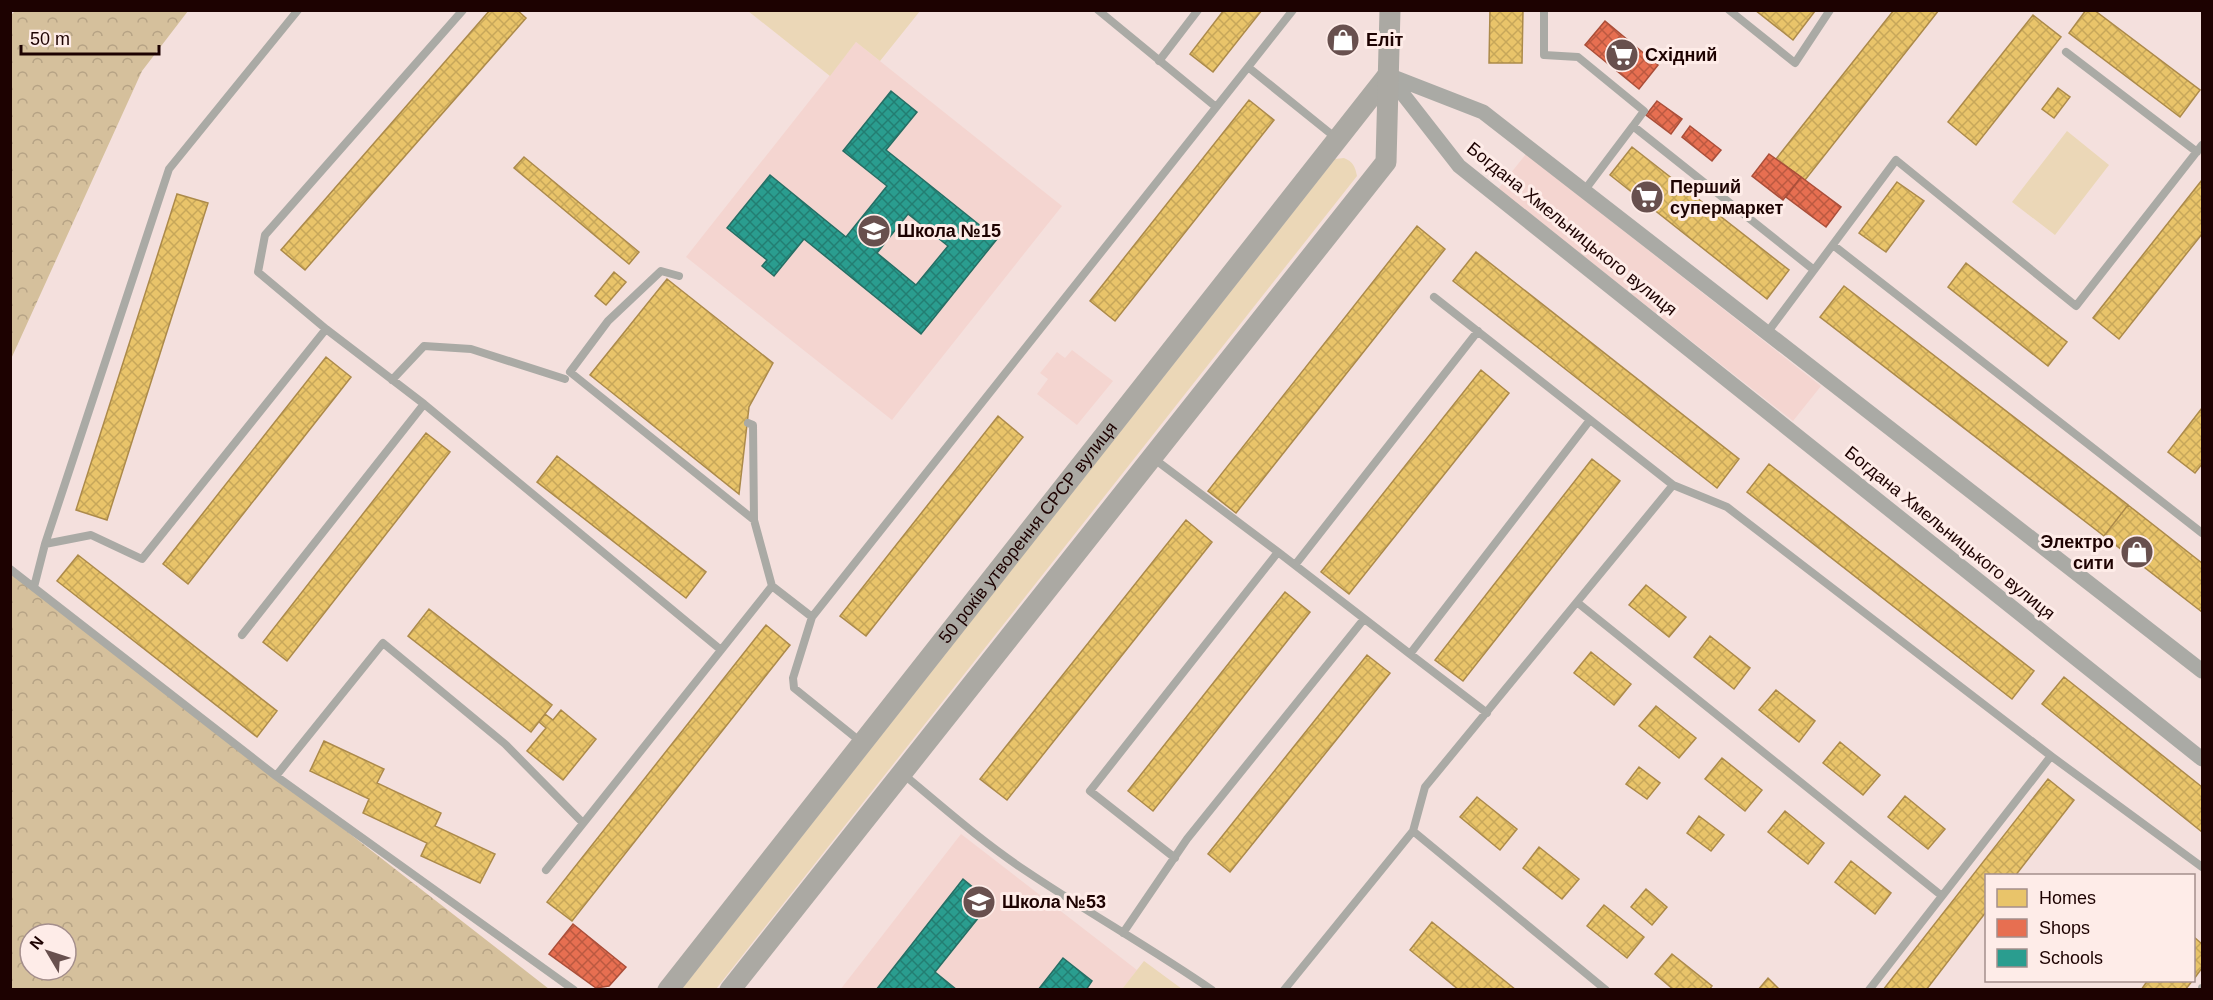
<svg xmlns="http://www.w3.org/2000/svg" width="2213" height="1000" font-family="Arial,sans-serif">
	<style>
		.built { fill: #f4d5d0 }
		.grass { fill: #ebd7b7 }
		.forest { fill: url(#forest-crowns); fill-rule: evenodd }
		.homes { fill: url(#homes-cross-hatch); stroke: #ac8a4a; stroke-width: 1.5 }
		.shops { fill: url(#shops-cross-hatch); stroke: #aa4e39; stroke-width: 1.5 }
		.schools { fill: url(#schools-cross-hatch); stroke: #266e64; stroke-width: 1.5; fill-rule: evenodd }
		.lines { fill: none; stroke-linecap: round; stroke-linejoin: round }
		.service { stroke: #aaaaa5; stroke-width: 8 }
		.minor { stroke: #aaaaa5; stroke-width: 15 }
		.secondary { stroke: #aba9a3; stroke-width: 21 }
		.labels { text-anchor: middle; stroke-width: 6; stroke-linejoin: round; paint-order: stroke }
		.poi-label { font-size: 18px; font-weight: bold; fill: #1d0201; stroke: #feece8; text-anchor: start }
		.street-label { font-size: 18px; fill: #1d0201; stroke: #feece8 }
	</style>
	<defs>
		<pattern id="forest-crowns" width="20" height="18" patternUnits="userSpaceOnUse" patternTransform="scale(1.5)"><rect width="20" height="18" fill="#d5c09c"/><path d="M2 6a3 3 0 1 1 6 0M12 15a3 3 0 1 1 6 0" fill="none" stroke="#b6a385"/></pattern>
		<pattern id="homes-cross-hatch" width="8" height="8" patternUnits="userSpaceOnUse" patternTransform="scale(1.5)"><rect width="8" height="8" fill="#e9c46a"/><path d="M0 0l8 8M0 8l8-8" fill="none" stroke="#c7a75a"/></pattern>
		<pattern id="shops-cross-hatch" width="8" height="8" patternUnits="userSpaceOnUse" patternTransform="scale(1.5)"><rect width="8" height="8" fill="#e76f51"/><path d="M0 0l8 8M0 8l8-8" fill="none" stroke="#bb5941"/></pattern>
		<pattern id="schools-cross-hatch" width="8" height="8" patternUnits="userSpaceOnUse" patternTransform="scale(1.5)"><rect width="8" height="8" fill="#2a9d8f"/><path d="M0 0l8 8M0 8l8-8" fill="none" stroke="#237e72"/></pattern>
	</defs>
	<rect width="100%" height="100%" fill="#f4e0dd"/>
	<!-- built -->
	<path class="built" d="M856,42l206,164 -170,214 -206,-163z
		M1526,154l295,232 -28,35 -295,-232z
		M1072,350l41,31 -36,44 -40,-31 11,-15 -8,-6 17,-21 8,6z
		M961,834l176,136 -15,19 -282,1z"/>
	<!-- grass -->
	<path class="grass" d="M748,11h172l-40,50 -24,-19 -26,34z
		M2067,131l42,34 -54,70 -43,-33z
		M1344,158c9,4 11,8 13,18l-641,813 -35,1 654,-831z
		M1144,961l38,28h-60z"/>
	<!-- forest -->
	<path class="forest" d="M15,11h173l-46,60 -131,288 -1,-343z
		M10,569l539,420h-538zM30,934h36v36h-36z"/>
	<!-- homes -->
	<path class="homes" d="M490,10h27l9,8 -221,252 -24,-20z
		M1224,10h38l-49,62 -23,-18z
		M1490,10h33l-1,53h-33z
		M1755,10h59l1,1 -22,29z
		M1894,10h45l-134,170 -29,-21z
		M2086,10h8l106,80 -20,27 -111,-84z
		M2033,15l28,22 -85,108 -28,-23z
		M2058,88l12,9 -16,21 -12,-9z
		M1249,100l25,20 -159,201 -25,-20z
		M1632,147l157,123 -22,29 -157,-124z
		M524,157l115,95 -10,12 -115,-96z
		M2202,180v54l-83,105 -26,-21z
		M1897,182l27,19 -38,51 -27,-19z
		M177,194l31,9 -101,317 -31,-10z
		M1417,226l28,23 -209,264 -28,-22z
		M1476,252l263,207 -22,29 -264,-207z
		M1966,263l101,79 -19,24 -100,-79z
		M614,272l12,10 -20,23 -11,-9z
		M667,279l106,84 -24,44 -10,87 -149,-119z
		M1844,286l284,219 -24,31 -284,-219z
		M326,357l25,20 -163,207 -25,-20z
		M1481,370l28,23 -160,201 -28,-22z
		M2202,408v56l-7,9 -27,-21z
		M998,416l25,21 -157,199 -26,-20z
		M426,433l24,19 -163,209 -24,-19z
		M557,456l149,116 -20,26 -149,-116z
		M1592,459l28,22 -157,200 -28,-21z
		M1769,464l265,207 -22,28 -265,-207z
		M2128,505l74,58v49l-98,-76z
		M1186,520l26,22 -205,258 -27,-21z
		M78,555l199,156 -20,26 -200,-156z
		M1646,585l40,32 -17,20 -40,-32z
		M1285,592l25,20 -157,199 -25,-20z
		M429,609l123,96 -21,27 -123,-96z
		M766,625l24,20 -218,276 -25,-19z
		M1710,636l40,32 -16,21 -40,-32z
		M1591,652l40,32 -17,21 -40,-32z
		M1367,655l23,18 -160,199 -22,-18z
		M2064,677l138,110v45l-160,-128z
		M1776,690l39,31 -16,21 -40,-32z
		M1656,706l40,32 -17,20 -40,-32z
		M561,710l35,29 -33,41 -36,-29 19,-23 -7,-6 6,-8 8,6z
		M324,741l60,28 -7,14 64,30 -6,13 60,28 -15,29 -59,-27 6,-13 -64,-30 6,-14 -59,-28z
		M1840,742l40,33 -17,20 -40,-32z
		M1722,758l40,32 -17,21 -40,-32z
		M1639,767l21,16 -13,16 -21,-15z
		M2048,779l26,21 -59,76h-29v36l-60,78h-43z
		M1905,796l40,33 -17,20 -40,-32z
		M1477,797l40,32 -17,21 -40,-33z
		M1785,811l39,32 -16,21 -40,-32z
		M1699,816l25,19 -13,16 -24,-18z
		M1539,847l40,32 -17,20 -39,-31z
		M1851,861l40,32 -16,21 -40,-32z
		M1646,889l21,18 -15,18 -21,-18z
		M1604,905l40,32 -17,21 -40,-32z
		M1432,922l84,68h-57l-49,-40z
		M2194,937l8,7v24l-8,11z
		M1672,954l40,32 -3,4h-35l-19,-16z
		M1768,978l12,12h-22z
		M2148,980h45l-8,10h-44z"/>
	<!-- shops -->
	<path class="shops" d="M1605,21l53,44 -19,24 -54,-44z
		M1657,101l25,18 -11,15 -25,-19z
		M1690,126l31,24 -9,11 -30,-24z
		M1769,154l32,23 -18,23 -31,-24z
		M1801,177l40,30 -15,20 -40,-30z
		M573,924l53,43 -17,19 -13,2 -47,-34z"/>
	<!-- schools -->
	<path class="schools" d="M891,91l26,21 -31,38 111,89 -76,95 -117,-95 -30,37 -12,-10 5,-6 -40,-32 43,-53 76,62 41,-51 -44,-35zM908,214l40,32 -32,39 -39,-32z
		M963,879l28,23 -56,70 22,18h-81z
		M1063,958l29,23 -6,9h-48z"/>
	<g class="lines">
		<!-- service -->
		<path class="service" d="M1098,10l118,97
			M1293,10l-45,57 88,71
			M1544,10v45l34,2 66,54 -11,15
			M1729,10l66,53 35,-53
			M2066,52l131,100
			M1159,61l39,-51
			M1584,191l49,-65 181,144
			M1833,245l369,288
			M679,276l-18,-5 -53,50 -38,51 184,148 18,66
			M1434,297l239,188
			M326,329l-68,-57 7,-37 198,-225
			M1767,333l129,-173 180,146 126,-161
			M392,380l32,-34 47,3 94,30
			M424,404l297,246
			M748,423l5,2 1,95
			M1153,458l125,94 132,102 180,-234
			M45,544l124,-375 129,-159
			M1295,565l183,-234
			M10,569l266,207 298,214
			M34,587l11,-43 46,-9 51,24 184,-230 98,75 -182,231
			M1578,603l364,293
			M812,617l-19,61 1,10 67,54
			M1410,654l77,59
			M2051,756l151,111
			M903,774c40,33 79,68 123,97 61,41 125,77 186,119
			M276,776l107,-133 122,101 78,79
			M1413,831l193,159
			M1175,858l-85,-67 188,-239
			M546,870l226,-284 40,31 436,-550
			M1123,933l64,-94 177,-220
			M1284,990l129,-159 12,-44 248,-302 54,22 324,249 -182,234
			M2202,990v-2"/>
		<!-- minor -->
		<path class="minor" d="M1388,75l71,91 743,593
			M1388,75l95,37 719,559"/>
		<!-- secondary -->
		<g class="secondary">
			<path id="s1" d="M668,990l720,-915"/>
			<path d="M730,990l656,-828 4,-152"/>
		</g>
	</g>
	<!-- icons -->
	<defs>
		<g id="shop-disc" transform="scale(1.725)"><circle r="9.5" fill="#68504e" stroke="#feece8"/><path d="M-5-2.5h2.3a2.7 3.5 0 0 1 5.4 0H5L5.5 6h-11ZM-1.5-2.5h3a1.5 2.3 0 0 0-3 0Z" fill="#fff"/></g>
		<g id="supermarket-disc" transform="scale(1.725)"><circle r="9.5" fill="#68504e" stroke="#feece8"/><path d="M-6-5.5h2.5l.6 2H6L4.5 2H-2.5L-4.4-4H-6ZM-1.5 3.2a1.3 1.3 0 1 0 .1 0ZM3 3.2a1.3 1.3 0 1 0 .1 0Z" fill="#fff"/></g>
		<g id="school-disc" transform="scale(1.725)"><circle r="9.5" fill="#68504e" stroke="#feece8"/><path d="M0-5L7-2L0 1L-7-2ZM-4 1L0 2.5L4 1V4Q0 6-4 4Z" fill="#fff"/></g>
	</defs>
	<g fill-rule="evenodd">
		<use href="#shop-disc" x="1343" y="40"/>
		<use href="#supermarket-disc" x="1622" y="55"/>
		<use href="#supermarket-disc" x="1647" y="197"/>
		<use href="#school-disc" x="874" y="231"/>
		<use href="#shop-disc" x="2137" y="552"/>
		<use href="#school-disc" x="979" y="902"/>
	</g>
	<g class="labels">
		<!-- poi labels -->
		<g class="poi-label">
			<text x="1366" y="46">Еліт</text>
			<text x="1645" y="61">Східний</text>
			<text x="1670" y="193">Перший<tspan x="1670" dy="21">супермаркет</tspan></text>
			<text x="897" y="237">Школа №15</text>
			<text x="2114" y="548" text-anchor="end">Электро<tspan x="2114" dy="21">сити</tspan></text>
			<text x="1002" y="908">Школа №53</text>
		</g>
		<!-- street labels -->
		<g class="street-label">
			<text transform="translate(1572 229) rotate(39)" y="6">Богдана Хмельницького вулиця</text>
			<text dy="6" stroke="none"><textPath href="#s1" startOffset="582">50 років утворення СРСР вулиця</textPath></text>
			<text transform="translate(1950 533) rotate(39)" y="6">Богдана Хмельницького вулиця</text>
		</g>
	</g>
	<!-- border -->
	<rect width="2213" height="1000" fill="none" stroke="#1d0201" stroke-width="24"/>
	<!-- legend -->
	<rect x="1985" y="874" width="210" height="108" fill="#feece8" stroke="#a48e8c" stroke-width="1.5"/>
	<rect x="1997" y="889" width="30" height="18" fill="#e9c46a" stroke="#a48e8c" stroke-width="1.5"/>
	<text x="2039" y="904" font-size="18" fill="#1d0201">Homes</text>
	<rect x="1997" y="919" width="30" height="18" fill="#e76f51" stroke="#a48e8c" stroke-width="1.5"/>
	<text x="2039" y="934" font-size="18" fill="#1d0201">Shops</text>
	<rect x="1997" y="949" width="30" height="18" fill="#2a9d8f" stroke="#a48e8c" stroke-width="1.5"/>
	<text x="2039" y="964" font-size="18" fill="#1d0201">Schools</text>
	<!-- north arrow -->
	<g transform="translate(48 952) rotate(309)"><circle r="28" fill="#feece8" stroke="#a48e8c" stroke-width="1.5"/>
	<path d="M0-4.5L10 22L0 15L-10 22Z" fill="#68504e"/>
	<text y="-9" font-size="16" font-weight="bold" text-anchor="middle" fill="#1d0201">N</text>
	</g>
	<!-- scale -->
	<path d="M21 45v9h138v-9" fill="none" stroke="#1d0201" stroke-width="3"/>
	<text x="30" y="45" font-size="18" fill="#1d0201" stroke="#feece8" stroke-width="4.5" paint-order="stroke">50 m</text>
</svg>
